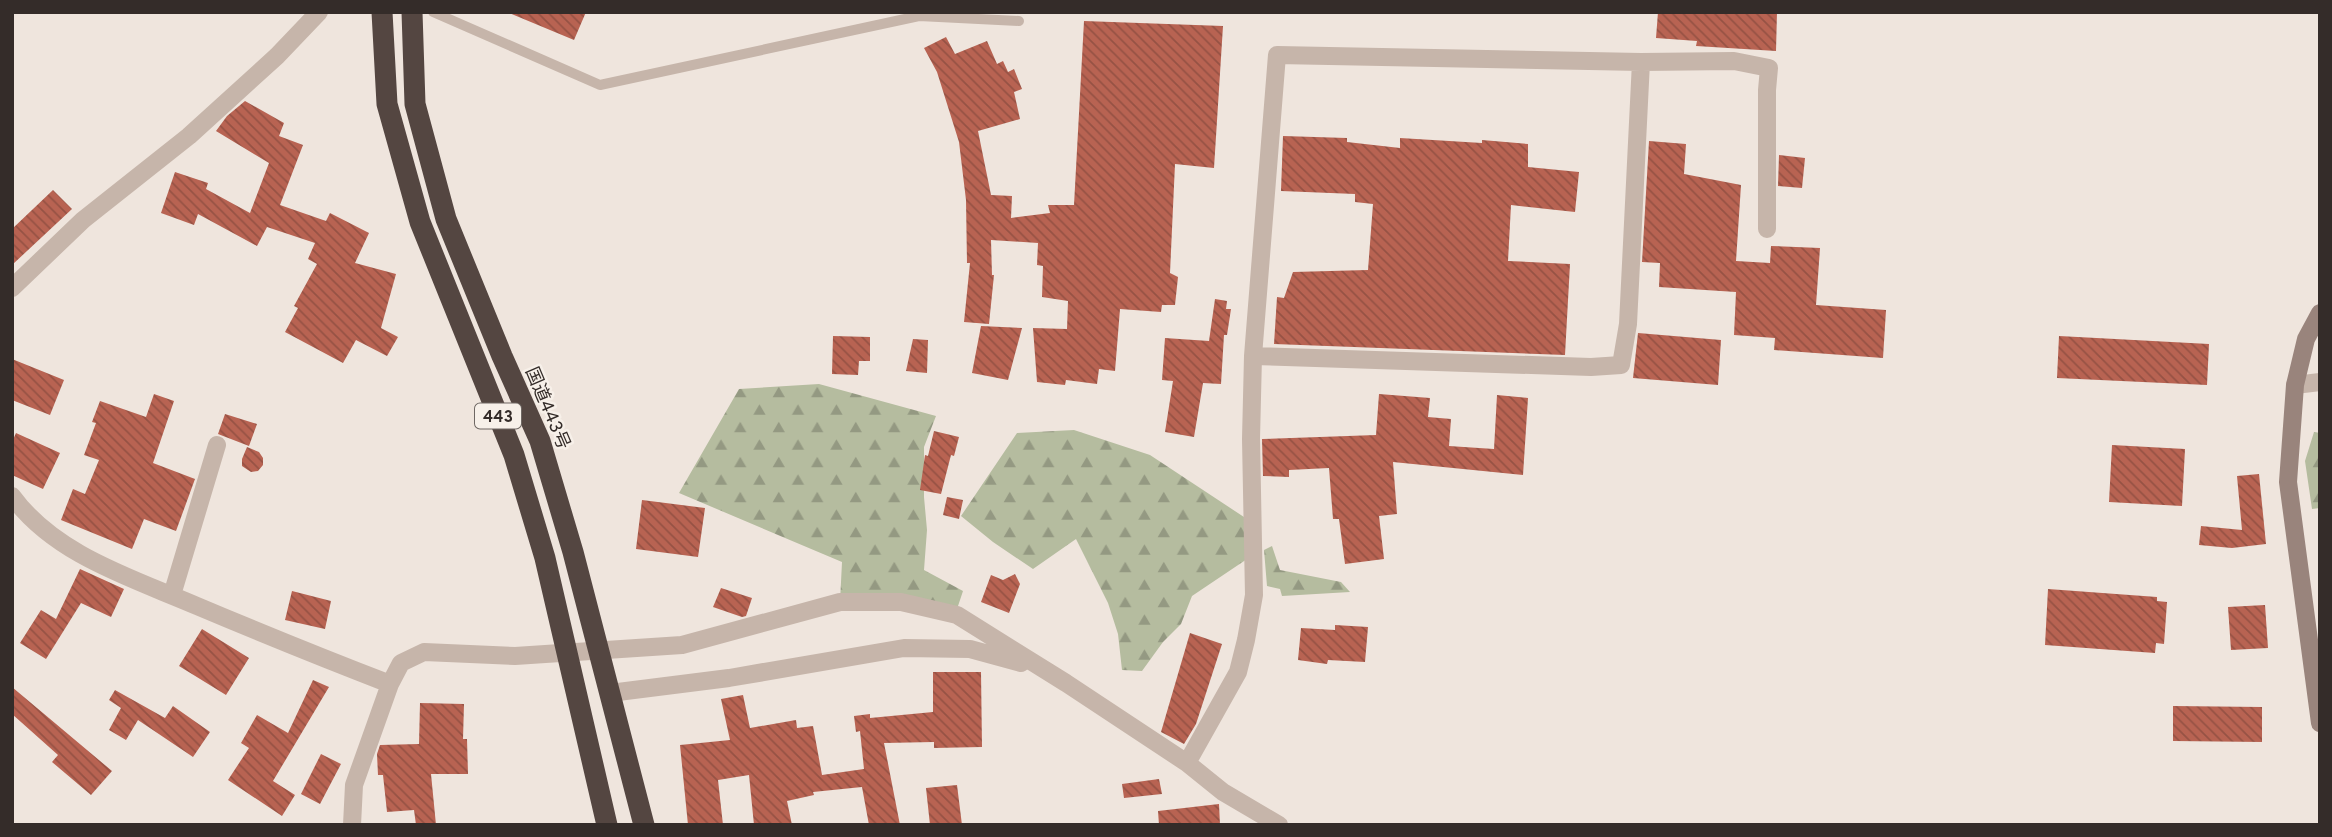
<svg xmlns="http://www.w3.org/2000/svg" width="2332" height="837" font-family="Overpass,'Noto Sans JP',sans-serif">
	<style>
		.forest { fill: url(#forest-firs) }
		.building { fill: url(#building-back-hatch) }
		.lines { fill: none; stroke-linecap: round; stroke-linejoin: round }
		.lane { stroke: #c6b5aa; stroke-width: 10 }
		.street { stroke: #c6b5aa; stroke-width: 18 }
		.secondary { stroke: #99847c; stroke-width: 18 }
		.highway { stroke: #544641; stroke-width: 21 }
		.labels { text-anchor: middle; stroke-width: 5; stroke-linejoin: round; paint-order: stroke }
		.shield { fill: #f7f0e9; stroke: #6e6763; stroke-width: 2 }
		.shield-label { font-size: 16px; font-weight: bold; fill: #342c29 }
		.street-label { font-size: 18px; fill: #342c29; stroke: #f7f0e9 }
	</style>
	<defs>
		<pattern id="forest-firs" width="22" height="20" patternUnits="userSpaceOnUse" patternTransform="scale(1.75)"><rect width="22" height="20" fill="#b5bc9f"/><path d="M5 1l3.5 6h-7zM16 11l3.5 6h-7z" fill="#949982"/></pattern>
		<pattern id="building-back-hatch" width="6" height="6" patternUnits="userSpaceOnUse" patternTransform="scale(1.75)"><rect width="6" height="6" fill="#b86352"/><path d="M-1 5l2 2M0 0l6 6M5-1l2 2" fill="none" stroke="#965244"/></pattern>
	</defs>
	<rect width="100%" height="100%" fill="#efe5dd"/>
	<!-- forest -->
	<path class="forest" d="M819,384l117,32 -12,31v50l3,33 -3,40 39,21 -6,18 -117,-7 2,-40 -163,-69 60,-104z
		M1074,430l76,25 97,64 6,36 -61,41 -11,28 -18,18 -21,29 -20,-1 -4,-36 -10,-31 -32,-64 -43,30 -40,-27 -32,-26 56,-83z
		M2314,432l6,1v75l-8,1 -7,-48z
		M1272,546l8,24 61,12 9,10 -68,4 -2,-7 -13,-3 -3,-36z"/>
	<!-- building -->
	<path class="building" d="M507,12h79l-12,28z
		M1658,12h119l-1,39 -80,-5 1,-5 -41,-3z
		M1084,21l139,5 -9,142 -39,-4 -5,109 8,4 -3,28h-13l-1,7 -41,-3 -5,62 -16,-2 -2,15 -31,-4 -1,5 -28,-3 -4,-54 34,1 1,-28 -26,-4 1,-31 -6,-1 1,-22 -47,-3 1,35h2l-5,49 -25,-2 6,-59h-3l-1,-63 -7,-58 -22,-70 -13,-24 22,-11 9,17 32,-13 10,23 6,-3 5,11 6,-3 8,20 -8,3 6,27 -42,12 13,64 21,1 -1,22 39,-5 -2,-8h26z
		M245,101l39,22 -5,13 24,9 -23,60 46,16 4,-8 39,20 -14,30 41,11 -15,54 17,9 -11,19 -31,-16 -13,23 -58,-31 13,-24 -4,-2 23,-42 -9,-5 7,-16 -48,-16 -10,19 -59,-32 -4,11 -33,-12 14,-41 33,11 -2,6 44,24 19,-50 -53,-32 11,-15z
		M1283,136l64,2v4l53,6v-10l82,5v-3l46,4v23l51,5 -4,40 -64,-7 -3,56 62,3 -5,91 -291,-11 3,-47 7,1 9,-26 75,-2 5,-66 -18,-2v-8l-74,-3z
		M1649,141l37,3 -2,30 57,11 -5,76 34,2 1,-17 49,2 -4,57 70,5 -3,48 -109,-8 1,-12 -41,-3 2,-43 -77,-5 1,-24 -18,-1z
		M1779,155l26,3 -3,30 -24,-2z
		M53,190l19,19 -60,56v-36z
		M1215,299l12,2 -1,8h5l-4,26h-3l-3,49 -18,-1 -9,54 -29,-5 8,-51 -11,-1 3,-42 44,3z
		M981,326l41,2 -14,52 -36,-7z
		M1638,333l83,7 -3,45 -85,-7z
		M833,336l37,1v24h-11l-1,14 -26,-1z
		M2059,336l150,8 -2,41 -150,-7z
		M913,339l15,1 -1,33 -21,-2z
		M12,359l52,21 -14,35 -38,-15z
		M154,394l20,7 -21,62 42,16 -19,52 -32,-12 -12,30 -71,-29 12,-31 12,5 14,-34 -15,-5 12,-32 -4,-1 8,-21 46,16z
		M1379,394l51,4 -2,19 23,2 -2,27 45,3 3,-54 31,3 -5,77 -130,-13 4,52 -18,2 5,43 -39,5 -6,-45h-6l-4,-51 -40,2v7l-26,-1 -1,-37 114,-4z
		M225,414l32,10 -8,22 -31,-12z
		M934,431l25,6 -5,19 -3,-1 -10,39 -21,-4 5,-35 3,1z
		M16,433l44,20 -17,36 -31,-14v-33z
		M2112,445l73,4 -3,57 -73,-4z
		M247,447l12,5 4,6v7l-5,6 -7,1 -9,-6v-7z
		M2259,474l7,70 -34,4 -33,-3 2,-19 41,4 -5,-54z
		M947,497l16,3 -4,19 -16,-4z
		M642,500l63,8 -7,49 -62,-8z
		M80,569l44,20 -13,28 -30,-14 -35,56 -26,-16 21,-33 15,9z
		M1015,574l5,10 -11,29 -28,-11 10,-27 12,5z
		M721,588l31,10 -6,18 -4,1 -29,-10z
		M2048,589l109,8v4l10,1 -3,42 -8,-1 -1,10 -110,-8z
		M292,591l39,10 -6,28 -40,-9z
		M2265,605l3,43 -37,2 -3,-43z
		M1335,625l33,2 -3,35 -37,-2 -1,4 -29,-4 3,-32 34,2z
		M202,629l47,29 -23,37 -47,-29z
		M1190,633l32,11 -26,80 -12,20 -23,-12z
		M933,672h48l1,75 -48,1v-6l-50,1 16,82h-31l-7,-38 -49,5 1,3 -27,6 5,24h-38l-5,-50 -31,5 5,45h-35l-8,-80 50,-5 -9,-41 22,-4 7,33 46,-8 1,8 16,-2 9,49 42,-6 -4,-38 -4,1 -2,-16 16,-2v4l63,-6z
		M313,680l16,7 -56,94 22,14 -13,21 -54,-36 21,-32 -8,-5 16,-28 31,18z
		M12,687l100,84 -21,24 -39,-33 6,-7 -46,-41z
		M115,690l50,28 8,-12 37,26 -17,25 -55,-37 -12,20 -17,-10 12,-22 -12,-8z
		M420,703l44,1 -1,35h4l1,35h-37l5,51h-20l-2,-15 -27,2 -4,-37h-5l-1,-21 3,-9 39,-1z
		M2173,706l89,1v35l-89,-1z
		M321,754l20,10 -21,40 -19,-10z
		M1159,779l3,15 -38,4 -2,-14z
		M957,785l5,40h-32l-4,-37z
		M1219,804l1,21h-61l-1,-14z"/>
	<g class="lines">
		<!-- lane -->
		<path class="lane" d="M433,12l167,73 319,-69 100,5"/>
		<!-- street -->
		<path class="street" d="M12,288l71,-68 106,-84 88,-80 42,-44
			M1253,356l338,11 30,-2 7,-41 13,-262
			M2295,385l25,-3
			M12,496c43,59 120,82 185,110 64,27 128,53 193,78
			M172,595l45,-150
			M610,693l119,-15 175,-30 66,1 51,14
			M1187,763l51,-91 8,-32 8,-45 -3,-156 2,-83 24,-301 364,7 93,-1 35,7 -2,22v139
			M352,825l2,-40 36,-101 11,-21 23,-11 91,4 167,-11 158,-43h61l56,13 109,68 121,80 36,29 56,33"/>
		<!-- secondary -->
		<path class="secondary" d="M2320,313l-14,26 -11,46 -7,97 32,241"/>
		<!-- highway -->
		<path class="highway" d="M382,12l5,92 33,118 94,233 31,103 62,267
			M412,12l3,92 31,115 56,137 38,85 33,111 71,273"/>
	</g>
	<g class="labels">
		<!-- shield labels -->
		<rect class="shield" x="475" y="403.5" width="46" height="25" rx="5"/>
		<g class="shield-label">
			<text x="498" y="422">443</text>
		</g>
		<!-- street labels -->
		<g class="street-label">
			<text transform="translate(548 408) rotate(67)" y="6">国道443号</text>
		</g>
	</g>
	<!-- border -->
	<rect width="2332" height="837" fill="none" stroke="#342c29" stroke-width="28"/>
</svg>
